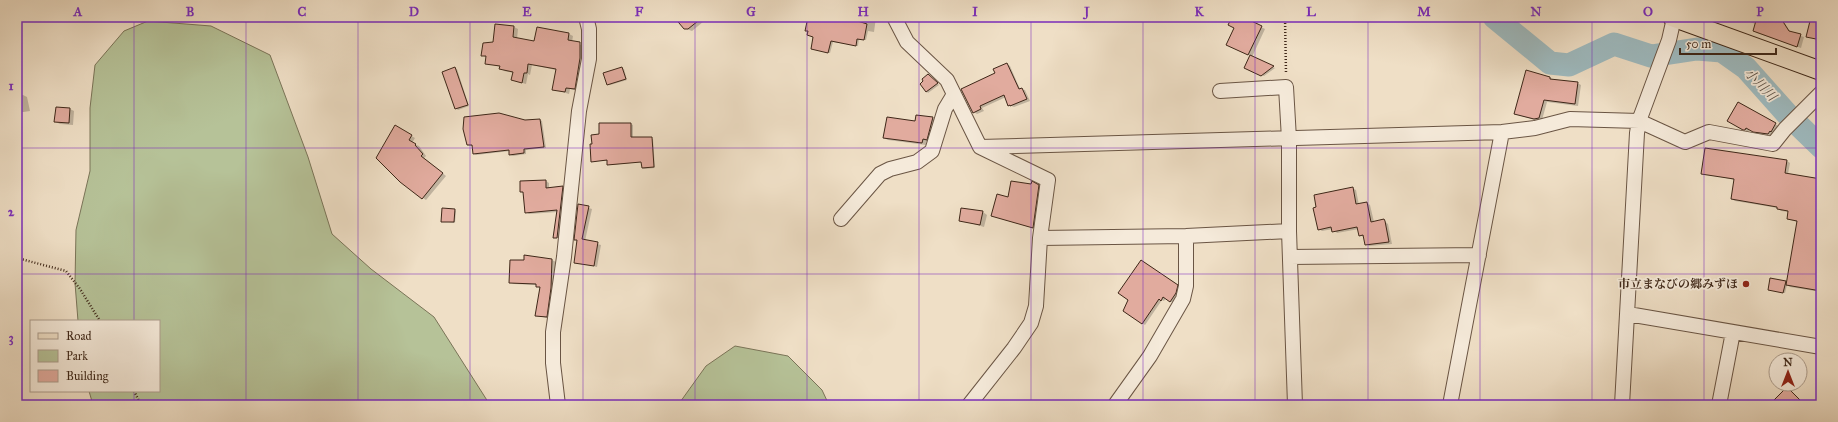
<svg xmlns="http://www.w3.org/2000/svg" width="1838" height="422" font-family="'IM FELL Great Primer','Noto Serif JP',serif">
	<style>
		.green { fill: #b6c298; stroke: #7a7458 }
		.shadow { fill: #0003 }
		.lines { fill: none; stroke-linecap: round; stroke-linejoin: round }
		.river { stroke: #9ebabf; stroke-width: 23 }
		.building { fill: #e1ab9e; stroke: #3e2718 }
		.minor-casing { stroke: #6a5544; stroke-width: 16 }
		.major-casing { stroke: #3e2718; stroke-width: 20 }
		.path { stroke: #3e2718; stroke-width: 2.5; stroke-dasharray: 1 2; stroke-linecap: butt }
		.minor { stroke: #f5eada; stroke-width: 14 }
		.major { stroke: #efdfc6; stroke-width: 18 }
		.grid { fill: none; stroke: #7b2cbf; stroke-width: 1; stroke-opacity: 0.55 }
		.poi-dot { fill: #8f2418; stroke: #f5eada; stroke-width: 1.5 }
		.labels { text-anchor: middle; stroke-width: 3.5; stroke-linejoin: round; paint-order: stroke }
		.poi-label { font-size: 12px; font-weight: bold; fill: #3e2718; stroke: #f5eada; text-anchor: end }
		.water-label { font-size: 13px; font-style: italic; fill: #564c42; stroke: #f5eada }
		.neatline { fill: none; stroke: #7b2cbf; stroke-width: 1.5 }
		.grid-label { font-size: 13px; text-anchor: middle; font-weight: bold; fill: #7b2cbf }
	</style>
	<rect width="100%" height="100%" fill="#efdfc6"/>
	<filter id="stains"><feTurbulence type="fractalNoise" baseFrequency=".005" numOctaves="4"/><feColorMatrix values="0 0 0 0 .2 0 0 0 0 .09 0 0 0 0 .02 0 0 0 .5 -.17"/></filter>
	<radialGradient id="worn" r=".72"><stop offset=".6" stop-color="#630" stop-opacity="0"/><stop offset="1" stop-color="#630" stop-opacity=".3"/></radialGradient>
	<!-- green -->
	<path class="green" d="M148,21l63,5 59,29 38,102 24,77 39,35 63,48 56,88h-397l-4,-14h70v-70h-81l-3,-38 1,-53 14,-59v-63l5,-43 29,-34z
		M735,346l53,10 34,34 7,15h-151l28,-39z"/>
	<!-- shadow -->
	<path class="shadow" d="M681,17h28l-17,14 -8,-3z
		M809,17h67l-2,15 -6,-1 -2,9 -7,-1 -1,7 -25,-4 -3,11 -16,-4v-12l-8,-7z
		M1233,17h8l24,12 -13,28 23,11 -11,8 -18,-9 5,-11 -20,-9 4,-19z
		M1721,17h12l-1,3z
		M1733,17h48l10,16 13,4 -3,11 -44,-15 -3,-2 2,-7z
		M1812,17h9v24l-14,-5z
		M496,25l18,2 4,2 -1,10 18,3 34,-8 4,2 -1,6 12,4 -6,45 -8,-2 -1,5 -16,-5 3,-19 -24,-5 -2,10 -2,-1 -2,10 -14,-4 2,-7 -10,-2 -3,-4 -15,-4 1,-5 -5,-3 12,-12z
		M1007,64l3,2 10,23 5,1 5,11 -16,6 -5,-2 -3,-8 -24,11 2,3 -7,3 -3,-2 22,-39z
		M455,68l2,1 12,37 -11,4 -2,-2z
		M622,68l2,1 3,11 -17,5 -2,-1z
		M930,76l9,9 -11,8 -7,-9z
		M1550,78l4,2 23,3 4,2 -3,21 -31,-4 -5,18 -4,1 -23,-7z
		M17,80l3,15h3l4,2 3,14 -13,2z
		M1738,103l42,24 -8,9 -13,-2 -8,-5 -3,3 -20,-12z
		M57,108l13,1 4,2 -1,14 -13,-1 -4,-2z
		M917,116l16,2 4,3 -6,21 -4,-1 -1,4 -38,-5 -4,-2 32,-16z
		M540,120l2,1 4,27 -20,2v4l-13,2 -3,-1v-4l-34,4 -2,-1 -1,-8 -6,-1 58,-24z
		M600,124h31l2,1v13l20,1 2,29 -11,1 -2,-1v-6l-32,3 -2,-4h-16l1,-17 7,-9z
		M395,127l20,11 -3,5 7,3 7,10 -2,2 22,18 -20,24 -3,-2z
		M1787,161l3,2 -2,11 33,6v112l-31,-5 -3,-2 -2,8 -16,-3 16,-8 2,1 10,-61 -9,-3 1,-7 -8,-1 -3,-3 -43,-7 -3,-2 3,-19 -33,-7z
		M546,181l3,2v5l14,-1 3,2 -5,50 -7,-2 4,-25 -29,2 -3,-2 -2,-19 -3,-1z
		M1032,183l9,5 -5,41 -44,-13 17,-18 23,-13z
		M1352,188l4,2 3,15 8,-2 3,2 4,17 9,-2 5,4 4,20 -23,2 -3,-2 -2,-7 -4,-2 -1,-6 -22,4 -4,-4 -11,2 -3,-2z
		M579,205l13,4 -7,32 16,4 -4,22 -22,-5 3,-21 -3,-2z
		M962,209l21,3 4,3 -3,12 -24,-7z
		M455,210l1,1 -1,12 -13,-2z
		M525,256l27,4 4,2 -6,57 -14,-4 5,-27 -4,-3 -23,-1 -4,-2 15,-21z
		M1141,262l39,25 -2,8 -5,8 -7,-5 -2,3 -2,-1 -17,25 -3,-2 -12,-23z"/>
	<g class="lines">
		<!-- river -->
		<path class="river" d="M1494,17l56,46 19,2 45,-21 37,12 46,-7 25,2 24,17 41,46 34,33"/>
	</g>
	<!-- building -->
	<path class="building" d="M674,17h29l-15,12h-4z
		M808,17h37l22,7 -3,16 -7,-1 -1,7 -25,-5 -3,12 -17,-4 2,-12 -6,-2 1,-4h-3z
		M1232,17h11l19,9 -14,29 -22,-10 8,-17 -6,-3z
		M1757,17h23l9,14 12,3 -4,13 -44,-16z
		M1811,17h10v23l-15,-3z
		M495,24l19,2 -1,11 21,4 3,-14 32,6 -1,7 12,2v16l-5,31 -9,-1 -1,4 -13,-2 4,-21 -28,-5 -1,9h-3l-2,10 -11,-3 2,-8 -14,-3 1,-3 -15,-2 1,-8h-5l2,-13 10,-1z
		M1250,55l24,11 -13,10 -17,-8z
		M1007,63l12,26 3,-1 5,11 -17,7v-1l-2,1 -4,-11 -24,11 1,3 -8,4 -12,-24 34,-16 -2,-4z
		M455,67l13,38 -13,4 -13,-37z
		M622,67l4,12 -19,6 -4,-12z
		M1526,70l24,7v2l28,3 -3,22 -31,-4 -5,18 -5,1 -20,-5z
		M928,74l10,9 -12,9 -6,-8 3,-3 -1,-2z
		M1738,102l38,21 -5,9 -1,-1 -2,3 -15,-2 -7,-4 -1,2h-2l-16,-9z
		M56,107l14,1 -1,15 -15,-1z
		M499,113l26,7 15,-1 4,28 -20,2v4l-15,2v-5l-36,4 -1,-9h-5l-4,-16 1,-12z
		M916,115l17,2 -6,23 -4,-1 -1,4 -39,-5 4,-21 28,4z
		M599,123h32v14h21l2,30 -12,1 -1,-6 -34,3v-5l-16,2 -1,-18h2l-1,-9 8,-1z
		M395,125l17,10 -3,5 7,4 -1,1 8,9 -2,2 22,17 -21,26 -22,-17 -24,-24z
		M1705,148l82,12 -2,13 36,6v112l-35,-6 11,-64 -10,-2 1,-8 -11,-2v-2l-46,-8 3,-20 -33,-5z
		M546,180v8l17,-2 -6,52h-4l4,-28 -32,3 -2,-21h-3v-11z
		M1011,181l20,3 1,-3 7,4 -6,43 -42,-12 6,-22 11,3z
		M1353,187l3,17 11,-2 4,20 13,-3 1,2 4,21 -24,3 -2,-10 -4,1 -2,-9 -25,5 -1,-5 -13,3 -5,-22 3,-1 -2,-12z
		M578,204l11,2 -7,33 16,3 -4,24 -20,-3 3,-23h-3z
		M442,208l13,1 -1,13h-13z
		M961,208l22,3 -3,14 -21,-4z
		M524,255l28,4 -1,29 -4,29 -12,-1 5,-29h-4v-3l-27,-1 1,-23h14z
		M1141,260l37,25 -2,8 -6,9 -7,-5 -2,4 -2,-2 -17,25 -19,-13 5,-11 -10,-7z
		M1770,278l16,3 -3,12 -15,-3z
		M1787,387l18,18h-36z"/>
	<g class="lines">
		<!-- minor casing -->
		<g class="minor-casing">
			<path id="minor" d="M894,17l13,25 40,38 33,67 68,33 -8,58 -4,68 -5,17 -17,25 -45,57
				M1220,91l66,-4 3,52v92l6,174
				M980,147l522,-15 33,-4 35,-9 69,2 46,21 24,-10 64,12 12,-15 36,-36
				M841,219l39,-45 10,-5 27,-7 15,-11 13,-42 9,-15
				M1040,238l146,-2 103,-5
				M1290,257l189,-2
				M1628,314l193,33
				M558,405l-5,-42v-31l11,-75 15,-146 10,-52v-30l-3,-12
				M1115,405l35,-49 33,-57 3,-13v-50
				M1450,405l52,-273
				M1622,405l15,-272 2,-12 30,-81 5,-22
				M1719,405l14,-73"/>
		</g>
		<!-- major casing -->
		<g class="major-casing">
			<path id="major" d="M1672,17l149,54"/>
		</g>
		<!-- path -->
		<path class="path" d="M1285,17l1,57
			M17,258l49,13 14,18 20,32
			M134,391l7,14"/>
		<!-- minor -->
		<use href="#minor" class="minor"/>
		<!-- major -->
		<use href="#major" class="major"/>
	</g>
	<!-- grid -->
	<path class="grid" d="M134,17v304M246,17v388M358,17v388M470,17v388M583,17v388M695,17v388M807,17v388M919,17v388M1031,17v388M1143,17v388M1255,17v388M1368,17v388M1480,17v388M1592,17v388M1704,17v388M17,148h1804M17,274h1804M134,391v14"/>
	<!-- markers -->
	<circle class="poi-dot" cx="1746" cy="284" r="4"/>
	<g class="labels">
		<!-- poi labels -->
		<g class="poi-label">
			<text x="1738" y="288">市立まなびの郷みずほ</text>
		</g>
		<!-- water labels -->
		<g class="water-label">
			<text transform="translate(1761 84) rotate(46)" y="5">小川川</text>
		</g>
	</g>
	<!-- margin -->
	<rect width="1838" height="422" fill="none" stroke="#efdfc6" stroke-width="44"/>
	<!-- legend -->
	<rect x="30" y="320" width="130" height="72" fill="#f5eada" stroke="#ac9c8c"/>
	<rect x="38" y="333" width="20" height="6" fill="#efdfc6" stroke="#ac9c8c"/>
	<text x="66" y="340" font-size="12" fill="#3e2718">Road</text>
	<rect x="38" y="350" width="20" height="12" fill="#b6c298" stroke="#ac9c8c"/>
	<text x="66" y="360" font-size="12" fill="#3e2718">Park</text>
	<rect x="38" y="370" width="20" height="12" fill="#e1ab9e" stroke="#ac9c8c"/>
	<text x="66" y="380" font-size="12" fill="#3e2718">Building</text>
	<!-- north arrow -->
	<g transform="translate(1788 372)"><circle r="19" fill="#f5eada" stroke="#ac9c8c"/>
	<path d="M0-3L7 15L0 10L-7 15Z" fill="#8f2418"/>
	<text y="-6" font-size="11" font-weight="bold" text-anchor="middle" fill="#3e2718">N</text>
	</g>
	<!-- scale -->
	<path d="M1680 48v6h96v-6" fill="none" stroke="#3e2718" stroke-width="2"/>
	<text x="1686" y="48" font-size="12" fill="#3e2718" stroke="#f5eada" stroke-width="3" paint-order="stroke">50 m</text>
	<rect x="22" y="22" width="1794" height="378" class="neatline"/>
	<g class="grid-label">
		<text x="78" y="16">A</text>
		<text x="190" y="16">B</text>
		<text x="302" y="16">C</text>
		<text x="414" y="16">D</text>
		<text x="527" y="16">E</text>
		<text x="639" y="16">F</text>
		<text x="751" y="16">G</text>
		<text x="863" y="16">H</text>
		<text x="975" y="16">I</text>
		<text x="1087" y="16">J</text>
		<text x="1199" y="16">K</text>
		<text x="1311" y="16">L</text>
		<text x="1424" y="16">M</text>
		<text x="1536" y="16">N</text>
		<text x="1648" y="16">O</text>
		<text x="1760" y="16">P</text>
		<text x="11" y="90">1</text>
		<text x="11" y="216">2</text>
		<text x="11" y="342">3</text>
	</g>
	<rect width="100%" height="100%" filter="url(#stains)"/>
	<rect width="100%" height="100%" fill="url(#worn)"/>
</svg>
